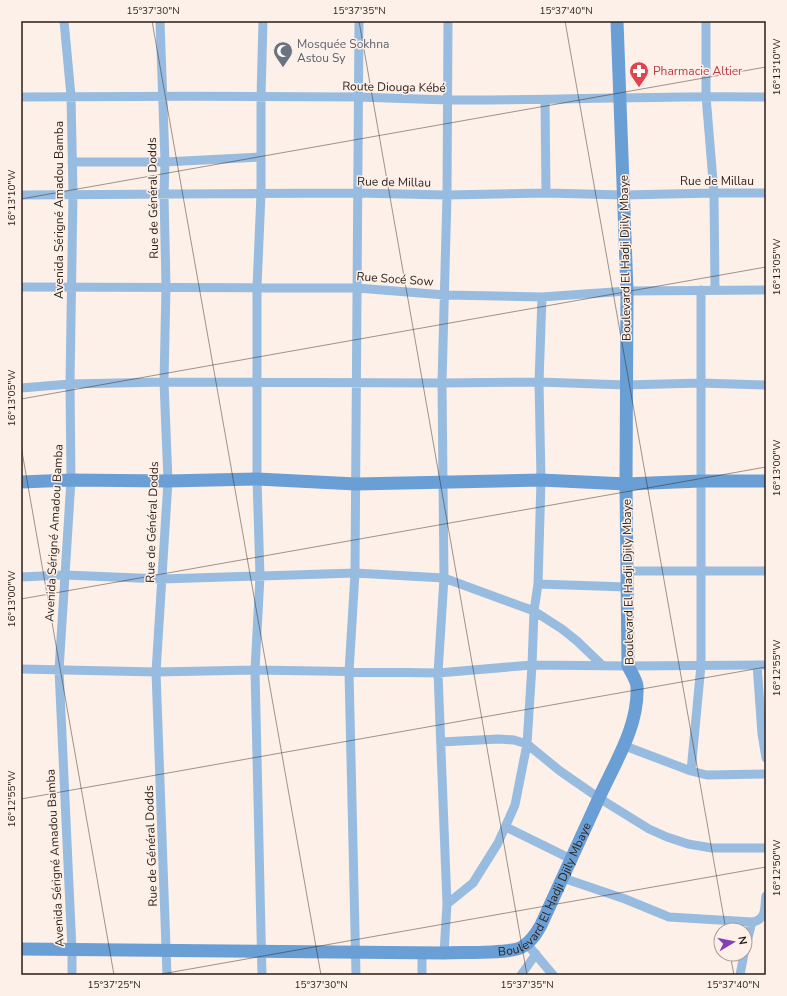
<svg xmlns="http://www.w3.org/2000/svg" width="787" height="996" font-family="'Nunito Sans',sans-serif">
	<style>
		.lines { fill: none; stroke-linecap: round; stroke-linejoin: round }
		.street { stroke: #98bce0; stroke-width: 9 }
		.secondary { stroke: #6a9fd5; stroke-width: 13 }
		.ticks { fill: none; stroke: #2a1e17; stroke-width: 1; stroke-opacity: 0.45 }
		.labels { text-anchor: middle; stroke-width: 3; stroke-linejoin: round; paint-order: stroke }
		.worship-label { font-size: 12px; fill: #5b616d; stroke: #fdf0e8; text-anchor: start }
		.health-label { font-size: 12px; fill: #be3a42; stroke: #fdf0e8; text-anchor: start }
		.street-label { font-size: 12px; fill: #2a1e17; stroke: #fdf0e8 }
		.neatline { fill: none; stroke: #2a1e17; stroke-width: 1.5 }
		.ticks-label { font-size: 10px; text-anchor: middle; fill: #2a1e17 }
	</style>
	<rect width="100%" height="100%" fill="#fdf0e8"/>
	<g class="lines">
		<!-- street -->
		<path class="street" d="M64,21l7,75 2,97 -3,191 1,96 -12,190 13,280v25
			M160,21l5,141 -1,32 2,93 -2,95 4,99 -12,191 11,303
			M706,21v75l8,97 1,97
			M21,97c112,-1 225,-1 337,0 30,1 60,2 90,3 106,1 212,-5 318,-3
			M545,100l1,93
			M72,162h93l96,-5
			M21,195l336,-2 90,2 99,-2 78,2 90,-2h52
			M21,287l336,1 88,7 97,2 85,-6 139,-1
			M21,388l49,-4 94,-2 278,1 97,-1 87,3 75,-2 65,2
			M627,571h139
			M21,577l44,-2 97,4 193,-6 89,5 90,33 28,18 15,12 25,24
			M538,584l89,3
			M757,665l5,69
			M21,669l135,3 99,-2 183,3 94,-8 96,1 138,-1
			M766,734h-4l4,24
			M441,742l57,-3 16,1 13,4 33,27 39,27 50,31 18,8 21,7 24,4h54
			M625,746l66,25 16,4 59,-1
			M691,771l10,-106v-375
			M506,827l65,32
			M563,878l62,21 44,18 83,5c15,-3 12,-13 14,-26
			M447,904l26,-21 25,-40 17,-38 12,-61 5,-79 2,-54 4,-27 3,-104 -2,-98 3,-85
			M527,944l26,31
			M745,950l7,-28
			M444,953l3,-49 -9,-231 6,-95 -2,-195 5,-188 1,-174
			M262,975l-7,-305 5,-94 -3,-97v-192l4,-93v-97l2,-76
			M356,975l-7,-303 6,-99 4,-552
			M422,975v-22
			M521,975l15,-21
			M740,975l4,-21"/>
		<!-- secondary -->
		<g class="secondary">
			<path d="M21,482l50,-2 97,1 89,-2 99,5 185,-4 85,4 75,-3h65"/>
			<path id="s1" d="M21,949l423,4c17,-1 66,1 78,-6 9,-5 14,-13 19,-22 19,-41 38,-83 57,-125 16,-36 41,-73 39,-114 -1,-7 -6,-14 -9,-20l-2,-182 1,-193 -10,-270"/>
		</g>
	</g>
	<!-- ticks -->
	<path class="ticks" d="M152,21l169,954M359,21l168,954M565,21l161,909M21,199l745,-132M21,399l745,-132M21,446l93,529M21,599l745,-132M21,799l745,-132M730,954l4,21M156,975l610,-108"/>
	<!-- icons -->
	<defs>
		<g id="mosque-pin" transform="scale(1)"><path d="M0 17L-7.5 6A9.5 9.5 0 1 1 7.5 6Z" fill="#6b7280" stroke="#fdf0e8"/><path d="M3.5-4.9A6 6 0 1 0 3.5 4.9A5 5 0 1 1 3.5-4.9Z" fill="#fff"/></g>
		<g id="pharmacy-pin" transform="scale(1)"><path d="M0 17L-7.5 6A9.5 9.5 0 1 1 7.5 6Z" fill="#e0444e" stroke="#fdf0e8"/><path d="M-2-6h4v4h4v4h-4v4h-4v-4h-4v-4h4Z" fill="#fff"/></g>
	</defs>
	<g fill-rule="evenodd">
		<use href="#mosque-pin" x="283" y="51"/>
		<use href="#pharmacy-pin" x="639" y="71"/>
	</g>
	<g class="labels">
		<!-- worship labels -->
		<g class="worship-label">
			<text x="297" y="48">Mosquée Sokhna<tspan x="297" dy="14">Astou Sy</tspan></text>
		</g>
		<!-- health labels -->
		<g class="health-label">
			<text x="653" y="75">Pharmacie Altier</text>
		</g>
		<!-- street labels -->
		<g class="street-label">
			<text transform="translate(394 87) rotate(1)" y="4">Route Diouga Kébé</text>
			<text x="717" y="185">Rue de Millau</text>
			<text transform="translate(394 182) rotate(1)" y="4">Rue de Millau</text>
			<text transform="translate(153 198) rotate(-91)" y="4">Rue de Général Dodds</text>
			<text transform="translate(59 210) rotate(-90)" y="4">Avenida Sérigné Amadou Bamba</text>
			<text transform="translate(625 258) rotate(-91)" y="4">Boulevard El Hadji Djily Mbaye</text>
			<text transform="translate(395 279) rotate(4)" y="4">Rue Socé Sow</text>
			<text transform="translate(152 522) rotate(-88)" y="4">Rue de Général Dodds</text>
			<text transform="translate(54 533) rotate(-87)" y="4">Avenida Sérigné Amadou Bamba</text>
			<text transform="translate(628 582) rotate(-91)" y="4">Boulevard El Hadji Djily Mbaye</text>
			<text transform="translate(151 846) rotate(-92)" y="4">Rue de Général Dodds</text>
			<text transform="translate(55 858) rotate(-93)" y="4">Avenida Sérigné Amadou Bamba</text>
			<text dy="4" stroke="none"><textPath href="#s1" startOffset="560">Boulevard El Hadji Djily Mbaye</textPath></text>
		</g>
	</g>
	<!-- border -->
	<rect width="787" height="996" fill="none" stroke="#fdf0e8" stroke-width="44"/>
	<!-- north arrow -->
	<g transform="translate(733 942) rotate(80)"><circle r="19" fill="#fdf0e8" stroke="#a99c94"/>
	<path d="M0-3L7 15L0 10L-7 15Z" fill="#833fb3"/>
	<text y="-6" font-size="11" font-weight="bold" text-anchor="middle" fill="#2a1e17">N</text>
	</g>
	<rect x="22" y="22" width="743" height="952" class="neatline"/>
	<g class="ticks-label">
		<text x="153" y="14">15°37'30"N</text>
		<text x="359" y="14">15°37'35"N</text>
		<text x="566" y="14">15°37'40"N</text>
		<text transform="translate(776 67) rotate(-90)" y="4">16°13'10"W</text>
		<text transform="translate(11 198) rotate(-90)" y="4">16°13'10"W</text>
		<text transform="translate(776 267) rotate(-90)" y="4">16°13'05"W</text>
		<text transform="translate(11 398) rotate(-90)" y="4">16°13'05"W</text>
		<text transform="translate(776 468) rotate(-90)" y="4">16°13'00"W</text>
		<text transform="translate(11 599) rotate(-90)" y="4">16°13'00"W</text>
		<text transform="translate(776 668) rotate(-90)" y="4">16°12'55"W</text>
		<text transform="translate(11 799) rotate(-90)" y="4">16°12'55"W</text>
		<text transform="translate(776 868) rotate(-90)" y="4">16°12'50"W</text>
		<text x="114" y="988">15°37'25"N</text>
		<text x="321" y="988">15°37'30"N</text>
		<text x="527" y="988">15°37'35"N</text>
		<text x="733" y="988">15°37'40"N</text>
	</g>
</svg>
